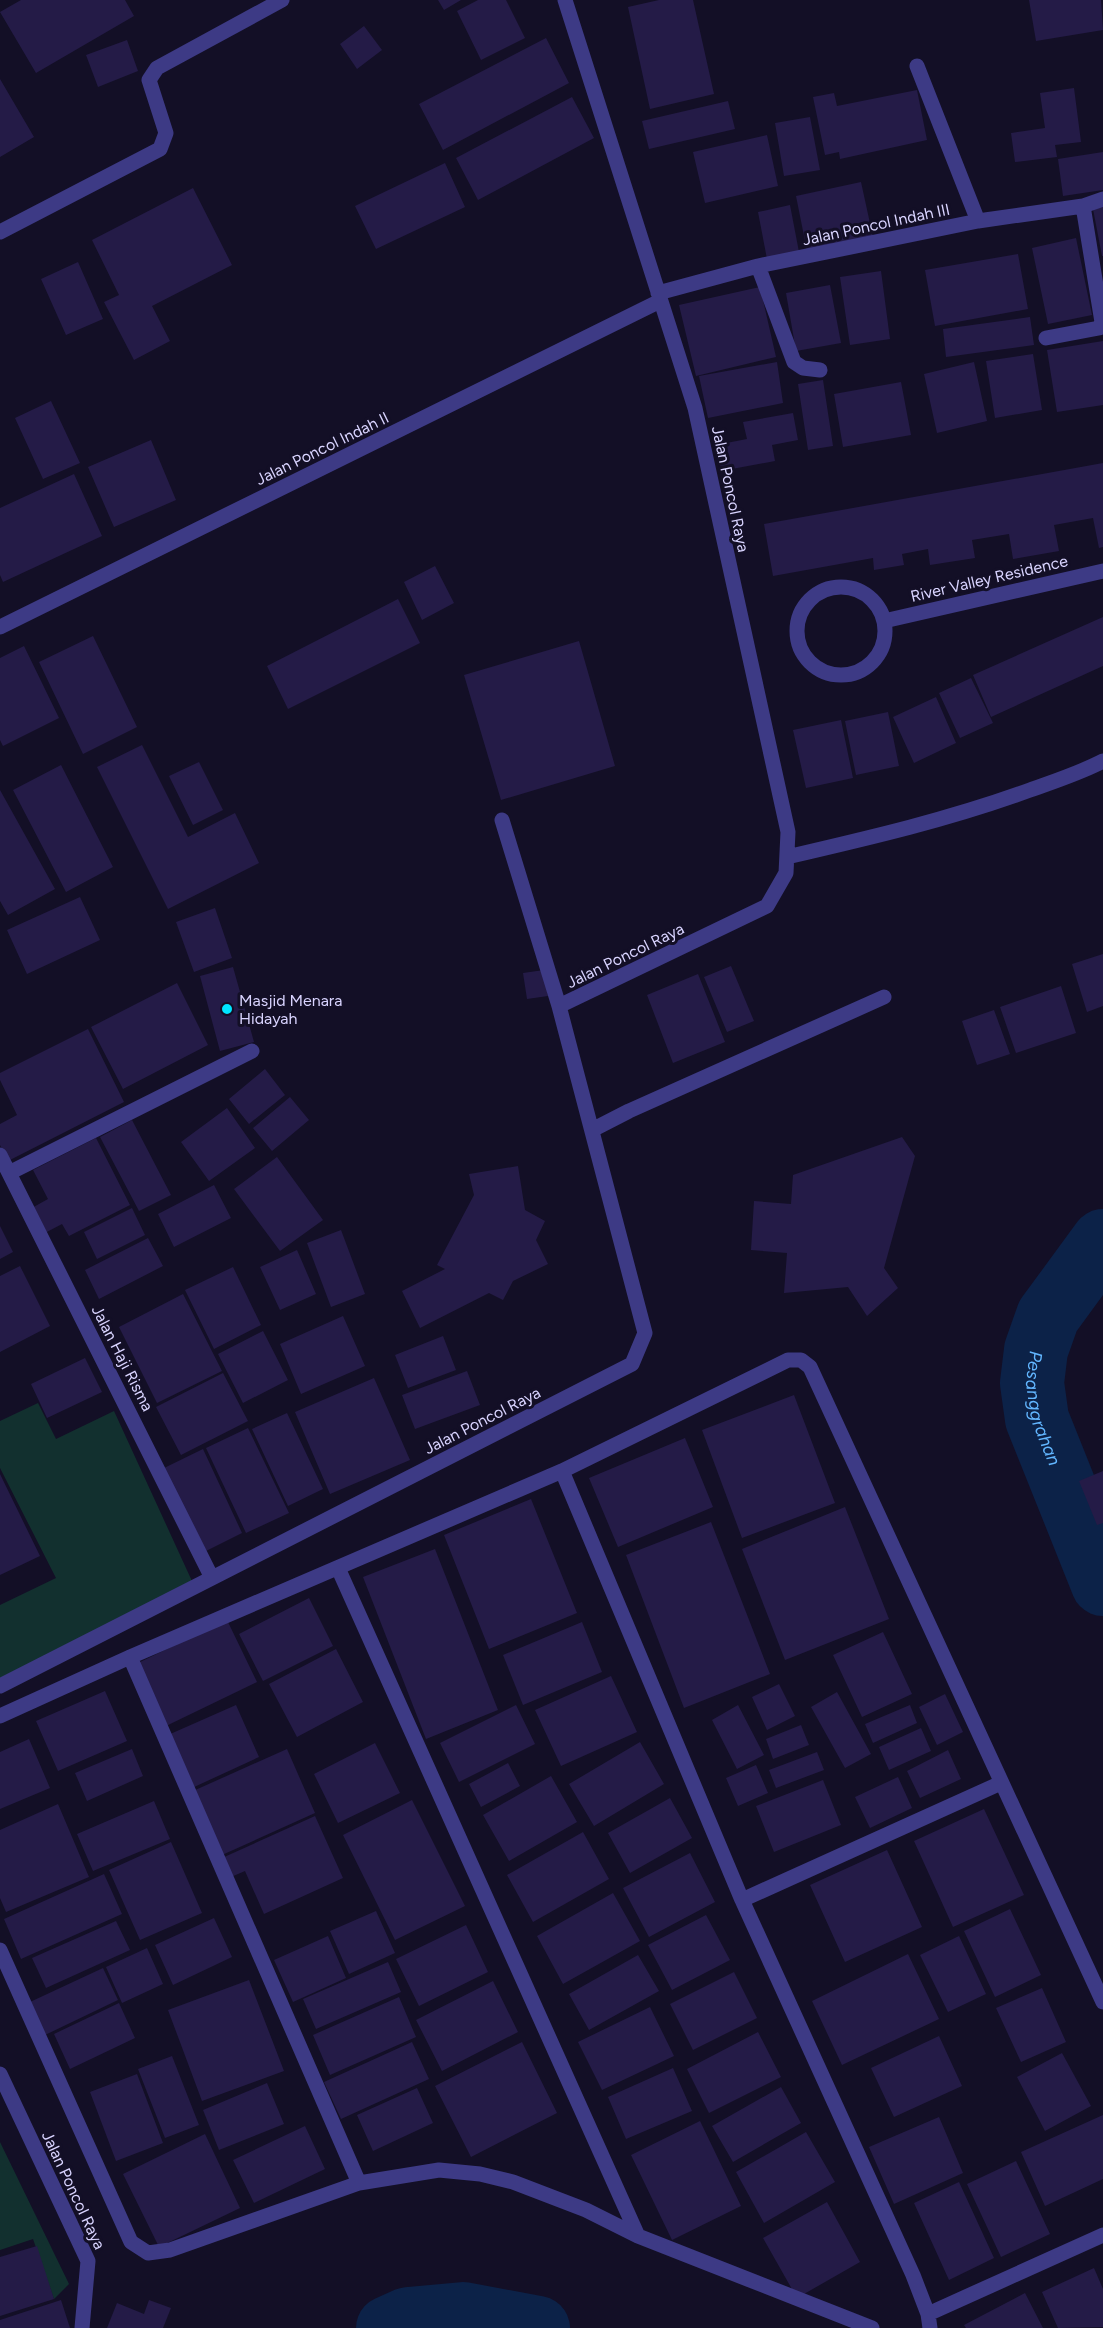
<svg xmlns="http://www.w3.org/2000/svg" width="1103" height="2328" font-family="Figtree,sans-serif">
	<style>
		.green { fill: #12302f }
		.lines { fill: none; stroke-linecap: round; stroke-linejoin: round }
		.river { stroke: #0c2248; stroke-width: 64 }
		.building { fill: #241b47 }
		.minor { stroke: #3d3a85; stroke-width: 15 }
		.poi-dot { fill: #00e5ff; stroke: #130f26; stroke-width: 2 }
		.labels { text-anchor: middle; stroke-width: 6; stroke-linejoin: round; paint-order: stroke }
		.street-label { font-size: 16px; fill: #d9d4ff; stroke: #130f26 }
		.poi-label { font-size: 16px; fill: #d9d4ff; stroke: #130f26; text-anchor: start }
		.water-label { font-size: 18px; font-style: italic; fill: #62b6ff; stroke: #130f26 }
	</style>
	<rect width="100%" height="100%" fill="#130f26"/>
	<!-- green -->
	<path class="green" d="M38,1403l18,36 58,-28 83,181 -197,88v-75l56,-27 -56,-110v-47z
		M0,2142l69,142 -15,15 -21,-60 -33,11z"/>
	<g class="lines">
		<!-- river -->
		<g class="river">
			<path id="s1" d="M1103,1241l-55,75 -12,34 -4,33 5,36 66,165"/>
			<path d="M388,2328l20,-9 55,-5 75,14"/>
		</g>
	</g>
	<!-- building -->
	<path class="building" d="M21,0h104l9,16 -98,57 -36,-61z
		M438,0h23l-17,10z
		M478,0h28l19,38 -44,22 -24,-49z
		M659,0h34l21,94 -64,15 -22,-102z
		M1029,0h72l2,30 -67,11z
		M364,26l18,24 -25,19 -17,-25z
		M546,38l23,45 -126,67 -24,-46z
		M127,40l11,31 -40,16 -12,-32z
		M0,79l34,58 -34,20z
		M1074,88l7,54 -26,3 2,12 -42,5 -4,-29 34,-5 -5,-35z
		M917,90l10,50 -87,19 -1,-7 -14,3 -12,-58 21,-4 3,13z
		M572,97l22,41 -116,62 -22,-42z
		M728,101l7,28 -86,20 -7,-28z
		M810,117l10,53 -36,6 -9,-53z
		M767,135l11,51 -73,17 -12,-51z
		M1103,152v38l-40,6 -5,-37z
		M445,163l20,44 -89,42 -21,-43z
		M861,182l12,55 -66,14 -11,-55z
		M193,188l39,77 -80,41 18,35 -36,19 -30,-58 15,-7 -27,-55z
		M790,205l9,47 -32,7 -9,-47z
		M1103,207v49h-1l-9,-47z
		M1076,238l16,77 -44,9 -16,-76z
		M1018,254l10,55 -93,17 -10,-56z
		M78,262l25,57 -37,16 -25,-56z
		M881,271l9,68 -40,6 -10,-68z
		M830,285l11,58 -45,8 -10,-58z
		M760,287l16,70 -80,19 -17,-71z
		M1030,317l4,28 -88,12 -3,-28z
		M1103,341v64l-46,7 -10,-62z
		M1033,354l9,56 -47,8 -9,-57z
		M777,362l6,41 -75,15 -9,-42z
		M974,362l13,59 -50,12 -13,-59z
		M823,380l10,66 -25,4 -10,-66z
		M901,382l10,53 -68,12 -9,-53z
		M51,401l29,62 -37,16 -28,-61z
		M793,413l5,27 -26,5 3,16 -54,10 -5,-26 31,-6 -4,-17z
		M151,440l25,60 -62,27 -26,-60z
		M1103,463v84l-4,1 -6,-30 -39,7 5,26 -46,8 -4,-25 -37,6 3,18 -45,7 -2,-16 -26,5 2,11 -30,5 -1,-12 -100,18 -9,-52z
		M74,474l28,62 -99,46 -3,-7v-67z
		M435,566l19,37 -32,17 -18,-38z
		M398,599l22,44 -132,66 -21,-43z
		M1103,617v49l-112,51 -18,-42z
		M93,636l44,91 -54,27 -44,-92z
		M579,641l36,125 -114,34 -37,-125z
		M24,646l35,72 -56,28 -3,-6v-82z
		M971,678l22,45 -33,15 -21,-45z
		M936,697l20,46 -42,20 -21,-46z
		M888,712l11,54 -43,9 -11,-54z
		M841,720l12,58 -47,10 -13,-58z
		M142,745l46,92 47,-24 24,50 -91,46 -71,-142z
		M199,762l24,48 -30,15 -24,-49z
		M61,765l52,102 -47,25 -53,-102z
		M0,790l55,99 -47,26 -8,-14z
		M80,897l20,43 -73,34 -20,-44z
		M215,908l17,50 -38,14 -18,-50z
		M1103,954v52l-16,6 -15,-48z
		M731,966l23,55 -27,11 -23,-55z
		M233,967l21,75 -34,9 -20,-75z
		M544,970l4,26 -21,3 -4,-26z
		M698,974l27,68 -52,21 -26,-68z
		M177,983l31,62 -85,44 -32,-62z
		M1061,986l15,47 -60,20 -16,-46z
		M994,1010l16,44 -33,11 -15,-44z
		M88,1029l36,73 -116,59 -8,-16v-21l17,-9 -17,-35v-7z
		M265,1069l20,26 -36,29 -20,-25z
		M290,1097l19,23 -37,31 -19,-23z
		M227,1108l28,40 -46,33 -28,-39z
		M132,1120l39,75 -32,16 -39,-74z
		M902,1137l13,19 -31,112 14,20 -31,28 -19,-29 -64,6 3,-40 -36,-3 3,-49 37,3 2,-29z
		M96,1138l34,67 -61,31 -7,-12 -19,10 -13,-25 18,-10 -15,-29z
		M277,1157l46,63 -43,31 -46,-62z
		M518,1166l7,44 20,11 -9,19 12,24 -35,17 -10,19 -14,-7 -69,35 -18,-37 43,-22 -8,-4 37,-70 -5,-21z
		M214,1185l17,33 -57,29 -16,-33z
		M132,1208l13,27 -48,24 -13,-27z
		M0,1226l13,26 -13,7z
		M341,1230l24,64 -34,13 -24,-64z
		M148,1238l15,28 -64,33 -14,-29z
		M297,1250l19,44 -36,16 -20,-43z
		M20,1266l30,60 -50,26v-76z
		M233,1267l28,58 -47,24 -29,-59z
		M183,1294l39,77 -65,32 -38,-76z
		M343,1316l22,50 -64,28 -21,-50z
		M263,1331l25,49 -45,23 -25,-49z
		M443,1336l13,34 -48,18 -13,-33z
		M85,1358l17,34 -55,26 -16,-34z
		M467,1371l13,34 -65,24 -13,-34z
		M223,1373l25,48 -67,34 -25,-48z
		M374,1378l36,82 -80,34 -35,-82z
		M794,1395l41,108 -93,35 -40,-108z
		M287,1413l36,76 -35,17 -36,-77z
		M248,1428l41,85 -43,20 -40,-85z
		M685,1438l28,69 -95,40 -29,-69z
		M203,1449l39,84 -40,20 -40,-84z
		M1103,1471v52l-6,2 -18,-44z
		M0,1474l40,82 -40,19z
		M531,1499l46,114 -88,36 -45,-114z
		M845,1507l44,112 -104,41 -43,-111z
		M711,1522l59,152 -86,34 -58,-153z
		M435,1549l63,161 -72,29 -63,-162z
		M309,1598l24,48 -70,35 -24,-47z
		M227,1620l30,62 -91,44 -30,-62z
		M582,1622l20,50 -79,33 -20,-50z
		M883,1632l29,62 -50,23 -29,-62z
		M336,1649l27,53 -66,35 -28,-53z
		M611,1676l26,56 -76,34 -26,-56z
		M779,1684l16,32 -28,14 -15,-33z
		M105,1691l22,50 -69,30 -22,-50z
		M837,1692l34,62 -26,14 -34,-61z
		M945,1694l18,38 -26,13 -18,-38z
		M236,1705l23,52 -67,31 -24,-53z
		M516,1705l19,39 -76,38 -19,-39z
		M738,1705l26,50 -27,14 -25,-49z
		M910,1705l7,18 -44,20 -8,-19z
		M801,1725l8,20 -36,14 -7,-20z
		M921,1728l10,23 -42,19 -10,-23z
		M29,1739l21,49 -50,21v-57z
		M640,1742l24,42 -70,42 -25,-42z
		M375,1743l25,50 -62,30 -24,-49z
		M132,1749l11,27 -56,25 -12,-28z
		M287,1749l28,64 -93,42 -29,-64z
		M948,1750l13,29 -41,19 -13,-27z
		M817,1752l7,18 -48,18 -7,-18z
		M508,1763l12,23 -39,21 -12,-23z
		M756,1765l12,28 -30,13 -12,-28z
		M551,1776l26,46 -68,39 -26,-46z
		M898,1777l14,31 -42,20 -15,-31z
		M823,1780l18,45 -67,27 -18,-46z
		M670,1798l22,40 -62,35 -22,-40z
		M412,1800l53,106 -70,34 -52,-105z
		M154,1801l16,38 -77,32 -16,-37z
		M58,1804l31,73 -83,35 -6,-14v-68z
		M984,1809l40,86 -71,32 -39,-86z
		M315,1816l28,62 -79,36 -19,-43 -14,6 -9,-19z
		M583,1832l26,47 -76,43 -26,-47z
		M171,1842l31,71 -62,27 -31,-70z
		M887,1850l35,77 -77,35 -35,-77z
		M690,1853l25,49 -66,35 -26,-49z
		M104,1874l18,40 -101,45 -17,-40z
		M613,1893l27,48 -77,43 -26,-48z
		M1010,1909l31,66 -46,22 -31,-66z
		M376,1911l19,42 -46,21 -19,-43z
		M706,1915l24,45 -58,30 -24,-45z
		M214,1918l18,39 -59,28 -18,-40z
		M116,1921l14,29 -84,38 -14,-30z
		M466,1925l22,47 -69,34 -23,-47z
		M328,1936l18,42 -53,24 -19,-42z
		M959,1936l27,58 -38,18 -28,-57z
		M147,1948l16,36 -41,19 -16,-36z
		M908,1954l31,65 -97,46 -30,-64z
		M638,1955l21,36 -70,39 -20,-36z
		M388,1962l13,30 -85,37 -13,-30z
		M103,1968l15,32 -73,35 -15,-33z
		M734,1972l23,46 -64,32 -23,-46z
		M249,1980l35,91 -82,30 -34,-91z
		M493,1981l25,51 -76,39 -26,-51z
		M1042,1988l24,54 -45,20 -25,-54z
		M399,1997l17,40 -86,38 -17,-40z
		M119,2003l16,35 -65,31 -16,-35z
		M650,2007l24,49 -72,34 -24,-48z
		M758,2032l23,45 -72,36 -22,-44z
		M939,2036l23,50 -68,31 -23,-49z
		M412,2042l17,37 -88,40 -17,-37z
		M522,2042l35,71 -86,44 -36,-71z
		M1062,2053l29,53 -46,25 -28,-54z
		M172,2056l27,69 -34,13 -27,-69z
		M673,2068l19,43 -66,28 -18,-42z
		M137,2074l26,69 -47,18 -26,-69z
		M267,2083l17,41 -65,26 -16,-40z
		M781,2087l20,36 -68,39 -21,-36z
		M417,2088l16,35 -60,28 -16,-36z
		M1103,2115v64l-58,27 -24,-54z
		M939,2117l24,56 -69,31 -25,-57z
		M700,2121l41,85 -69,34 -41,-85z
		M305,2126l20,43 -71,34 -21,-43z
		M806,2132l29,50 -71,41 -28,-51z
		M205,2134l35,74 -81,39 -36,-73z
		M1016,2161l34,73 -49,23 -34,-73z
		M959,2182l35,76 -45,22 -35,-77z
		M827,2202l33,60 -63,36 -34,-60z
		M37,2246l17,53 -54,17v-59z
		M1094,2268l9,21v38l-45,1 -16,-36z
		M1025,2293l18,35h-77l-2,-3z
		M61,2300l9,28h-70v-8z
		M149,2300l22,8 -8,20h-56l10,-25 27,11z"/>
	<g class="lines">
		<!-- minor -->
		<path class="minor" d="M917,66l61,155
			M0,232l160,-83 6,-16 -17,-53 8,-12 125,-68
			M758,266l36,96 9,6 17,2
			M658,293l100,-27 220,-45 105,-15 20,-7
			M1046,338l53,-10 3,-6 -19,-116
			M797 631a44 44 0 1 1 88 0a44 44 0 1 1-88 0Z
			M884,621l219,-50
			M0,627l660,-326
			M502,820l57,186
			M787,857c82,-19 164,-38 243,-67 25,-9 50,-17 73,-29
			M592,1130l37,-19 255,-114
			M0,1155l212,423
			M9,1173l243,-122
			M562,1471l180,429 171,375 15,39 2,14
			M338,1568l300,668
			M130,1657l229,526
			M0,1686l632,-322 13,-31 -86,-327 208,-100 19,-33 2,-41 -93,-424 -130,-408
			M0,1716l130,-59 432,-186 226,-111h13l9,7 293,635
			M742,1900l259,-117
			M0,1950l131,292 17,11 22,-3 189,-67 80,-13 41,4 33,8 73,28 52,26 234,92
			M0,2074l88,187 -6,67
			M928,2314l175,-79"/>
	</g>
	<!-- markers -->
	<circle class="poi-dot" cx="227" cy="1009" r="6"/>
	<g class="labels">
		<!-- street labels -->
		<g class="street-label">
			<text transform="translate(876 224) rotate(-12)" y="6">Jalan Poncol Indah III</text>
			<text transform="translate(322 448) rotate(-26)" y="6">Jalan Poncol Indah II</text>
			<text transform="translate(731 489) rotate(78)" y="6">Jalan Poncol Raya</text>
			<text transform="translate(989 578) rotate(-13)" y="6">River Valley Residence</text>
			<text transform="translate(625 955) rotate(-26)" y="6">Jalan Poncol Raya</text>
			<text transform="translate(123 1358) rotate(63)" y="6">Jalan Haji Risma</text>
			<text transform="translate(482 1420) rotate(-27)" y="6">Jalan Poncol Raya</text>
			<text transform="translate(74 2190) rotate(65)" y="6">Jalan Poncol Raya</text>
		</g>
		<!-- poi labels -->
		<g class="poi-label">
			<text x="239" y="1006">Masjid Menara<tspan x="239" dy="18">Hidayah</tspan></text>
		</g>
		<!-- water labels -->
		<g class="water-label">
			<text dy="6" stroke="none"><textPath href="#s1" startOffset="189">Pesanggrahan</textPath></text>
		</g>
	</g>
</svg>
